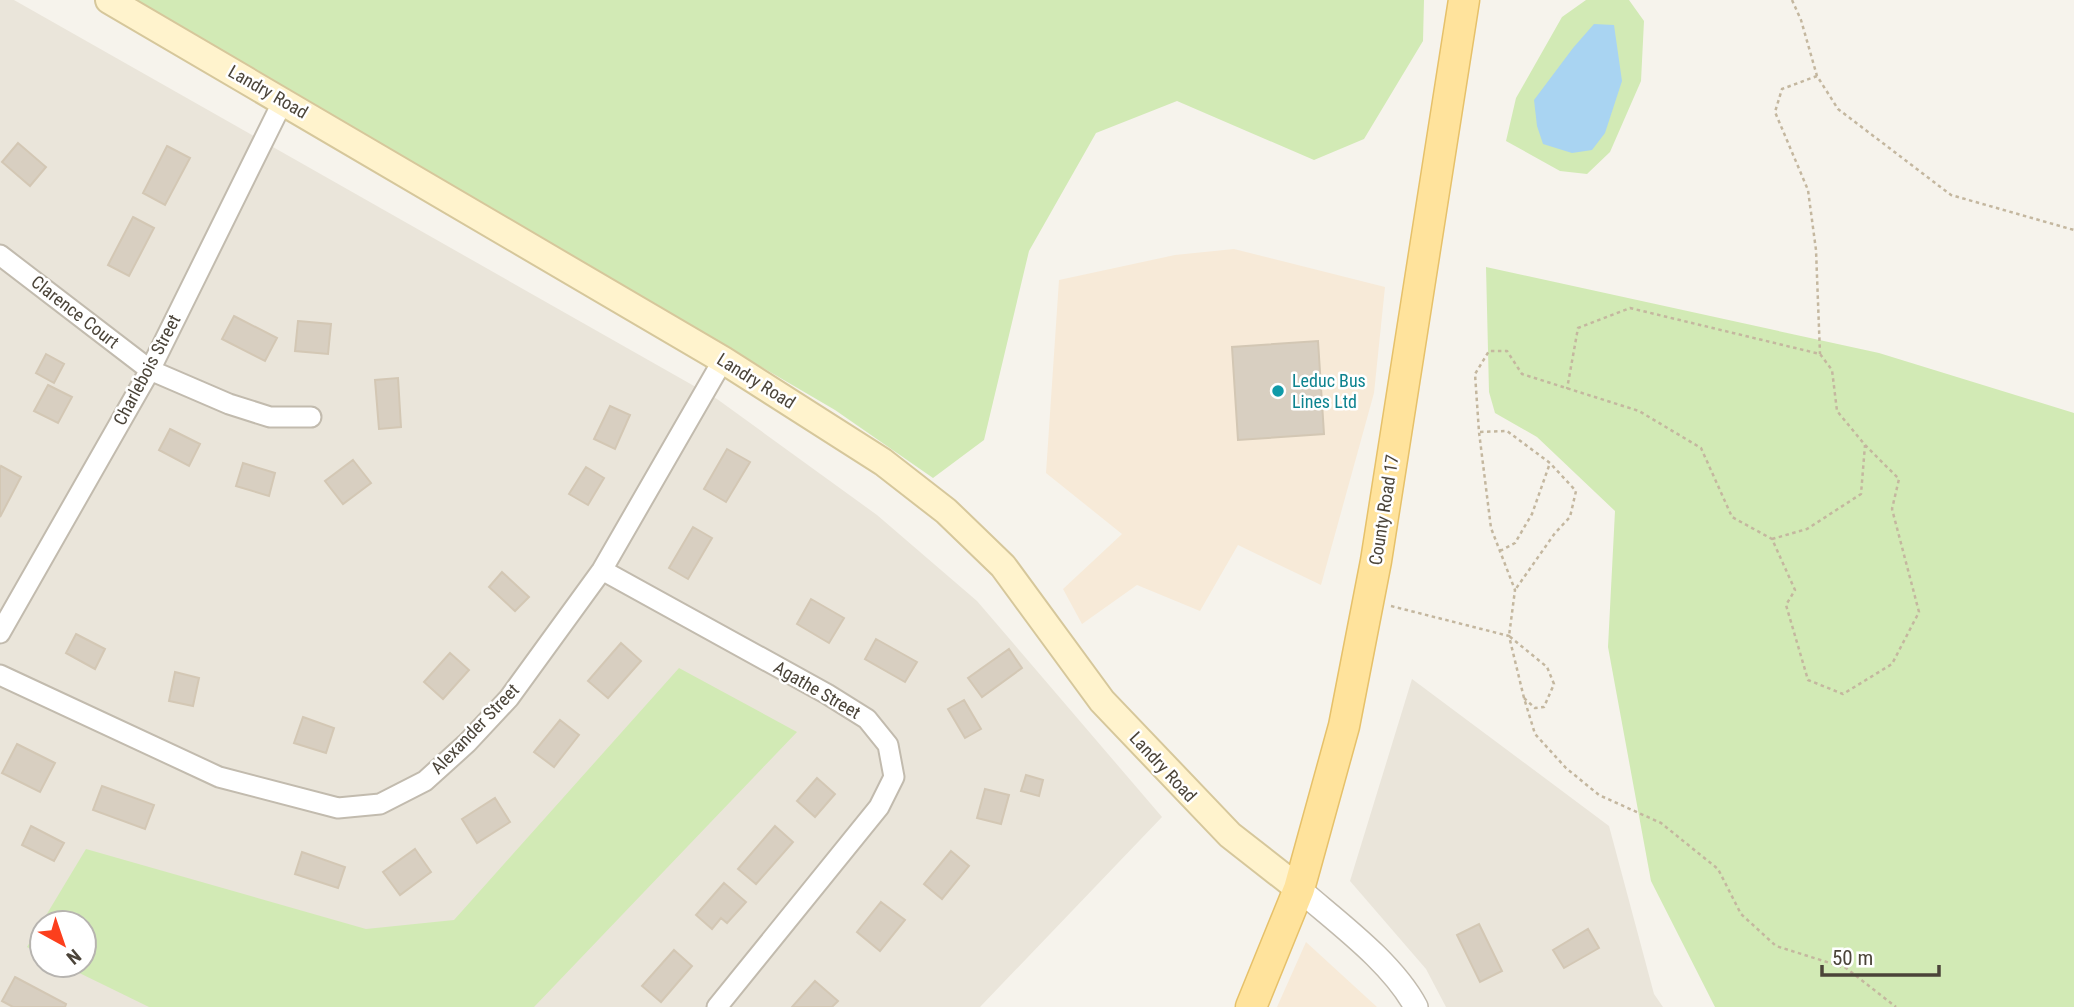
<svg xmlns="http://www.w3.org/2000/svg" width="2074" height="1007" font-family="'Roboto Condensed',sans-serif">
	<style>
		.residential { fill: #eae5da; fill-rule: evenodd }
		.commercial { fill: #f7ead8 }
		.green { fill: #d2eab5 }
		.water { fill: #a9d4f2 }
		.building { fill: #d8cfc1; stroke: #d3c7b4; stroke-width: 2 }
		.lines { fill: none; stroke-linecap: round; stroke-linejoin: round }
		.minor-casing { stroke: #c2bbae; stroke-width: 23 }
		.tertiary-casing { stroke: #c2bbae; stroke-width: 26 }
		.secondary-casing { stroke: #d6c79b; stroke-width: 30 }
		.primary-casing { stroke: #e6c16a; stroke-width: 33 }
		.path { stroke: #c4b79f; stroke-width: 2.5; stroke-dasharray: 3.5 3.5; stroke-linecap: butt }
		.minor { stroke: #fff; stroke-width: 19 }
		.tertiary { stroke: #fff; stroke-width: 23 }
		.secondary { stroke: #fff3cd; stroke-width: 26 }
		.primary { stroke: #ffe39c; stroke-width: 30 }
		.culture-dot { fill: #0f9aa8; stroke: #fff; stroke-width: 2.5 }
		.labels { text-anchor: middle; stroke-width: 5; stroke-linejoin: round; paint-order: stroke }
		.street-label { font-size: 18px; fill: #4b4439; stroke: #fff }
		.culture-label { font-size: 18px; fill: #0d838f; stroke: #fff; text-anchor: start }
	</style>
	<rect width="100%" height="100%" fill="#f6f3ec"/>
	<!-- residential -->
	<path class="residential" d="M0,0h14l703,399 160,116 100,86 185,216 -182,190h-980zM42,923h42v42h-42z
		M1412,679l197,147 45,168 9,13h-217l-20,-38 -76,-88z"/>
	<!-- commercial -->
	<path class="commercial" d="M1234,249l151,38 -11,106 -53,192 -83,-40 -38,66 -63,-26 -55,39 -19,-35 59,-55 -76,-61 13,-193 116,-25z
		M1306,942l71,65h-100z"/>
	<!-- green -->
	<path class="green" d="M135,0h1289l-1,41 -59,98 -50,21 -137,-59 -81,32 -67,118 -45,189 -51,38 -98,-68z
		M1586,0h43l15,21 -3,60 -31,71 -23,22 -27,-3 -54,-30 10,-43 46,-81z
		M1486,267l393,86 195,60v594h-359l-64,-126 -43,-234 7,-136 -78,-74 -42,-24 -6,-21z
		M679,668l118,64 -263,275h-385l-86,-42h21v-42h-42v32l-15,-8 59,-98 280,80 88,-9z"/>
	<!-- water -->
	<path class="water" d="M1594,24l20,1 8,56 -17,52 -13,17 -20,3 -29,-9 -6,-18 -3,-26 39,-52z"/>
	<!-- building -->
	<path class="building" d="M18,143l28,24 -16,19 -28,-24z
		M167,146l23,12 -25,47 -22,-12z
		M133,217l21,11 -25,48 -21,-11z
		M234,316l43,22 -12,23 -43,-22z
		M298,321l33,3 -3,30 -33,-3z
		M1318,341l6,93 -86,6 -6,-93z
		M46,354l18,10 -10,19 -18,-10z
		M398,378l3,49 -22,2 -4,-49z
		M48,385l24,12 -14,26 -24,-12z
		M610,406l20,9 -15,34 -21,-10z
		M170,429l30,15 -11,22 -30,-16z
		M727,449l23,13 -24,40 -22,-13z
		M353,460l18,23 -28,21 -18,-23z
		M243,463l32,10 -6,23 -33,-10z
		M1,466l20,11 -21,40v-49z
		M586,467l18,11 -16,27 -19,-11z
		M693,527l19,11 -24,41 -19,-11z
		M502,572l27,25 -14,14 -26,-24z
		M811,599l33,19 -15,25 -32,-19z
		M76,634l29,15 -10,20 -29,-16z
		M876,639l41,23 -12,20 -40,-23z
		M621,643l20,18 -33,37 -20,-17z
		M1009,649l13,19 -40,29 -14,-19z
		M450,653l19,17 -26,29 -19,-17z
		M175,672l24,6 -6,28 -24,-5z
		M964,700l17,29 -16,9 -17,-29z
		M303,717l31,11 -8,25 -32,-10z
		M560,720l19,15 -25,32 -20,-15z
		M17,744l38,19 -15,29 -38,-19z
		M1026,775l17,5 -4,16 -18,-5z
		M817,778l18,16 -20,23 -18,-16z
		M102,786l52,19 -9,24 -52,-19z
		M985,789l24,6 -8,29 -24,-6z
		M495,798l15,24 -33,21 -15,-24z
		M31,826l33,17 -10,18 -32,-16z
		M775,826l18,16 -37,42 -18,-15z
		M415,849l16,23 -31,23 -17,-23z
		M951,851l18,15 -27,33 -18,-15z
		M302,852l43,15 -7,21 -43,-14z
		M724,883l22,19 -19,21 -6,-5 -9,11 -16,-14z
		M881,902l24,18 -25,31 -23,-19z
		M1479,924l23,47 -22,11 -23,-47z
		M1588,929l11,19 -35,20 -11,-18z
		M674,950l18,16 -31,36 -19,-16z
		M15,977l51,27 -1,3h-52l-11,-6z
		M815,981l23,20 -6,6h-40z"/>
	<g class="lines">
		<!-- minor casing -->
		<g class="minor-casing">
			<path id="minor" d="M0,255l150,115 79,34 41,13h41
				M602,570l225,124 40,25 21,26 6,32 -15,30 -162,200
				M0,633l150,-263 133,-269
				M0,675l219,102 119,31 42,-4 45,-23 42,-38 42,-45 93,-128 121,-210"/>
		</g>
		<!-- tertiary casing -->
		<g class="tertiary-casing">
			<path id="tertiary" d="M1299,889c39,34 93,73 117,118"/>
		</g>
		<!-- secondary casing -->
		<g class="secondary-casing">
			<path id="secondary" d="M109,0l614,360 160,102 63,49 57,55 99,135 128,134 69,54"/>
		</g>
		<!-- primary casing -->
		<g class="primary-casing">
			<path id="primary" d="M1251,1007l48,-118 45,-163 32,-165 88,-561"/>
		</g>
		<!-- path -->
		<path class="path" d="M1792,0l9,20 16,56 21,33 113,86 123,35
			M1817,76l-35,13 -7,23 33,78 8,60 4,104
			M1480,432l27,-1 43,32 26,28 -6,26 -15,16 -40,57
			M1772,539l35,-10 54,-35 4,-49
			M1500,551l15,-8 17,-29 18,-51
			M1391,606l118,30 15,62 11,36 31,34 33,27 62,28 57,46 23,45 35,32 70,22 50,39
			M1524,698l11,10 9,-1 10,-23 -7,-17 -38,-31 6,-46 -24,-62 -12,-96 -4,-58 14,-23h18l15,23 117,37 62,37 31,69 40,22 23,51 -9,15 22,75 35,14 49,-30 27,-52 -27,-103 7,-30 -34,-34 -28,-34 -5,-41 -12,-16 -190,-46 -52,20 -11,61"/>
		<!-- minor -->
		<use href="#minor" class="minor"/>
		<!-- tertiary -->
		<use href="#tertiary" class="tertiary"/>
		<!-- secondary -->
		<use href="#secondary" class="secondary"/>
		<!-- primary -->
		<use href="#primary" class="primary"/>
	</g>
	<!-- markers -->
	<circle class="culture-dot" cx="1278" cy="391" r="7"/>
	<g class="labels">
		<!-- street labels -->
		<g class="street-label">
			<text transform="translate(268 92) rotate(30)" y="6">Landry Road</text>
			<text transform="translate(75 312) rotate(38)" y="6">Clarence Court</text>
			<text transform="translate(147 370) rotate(-62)" y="6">Charlebois Street</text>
			<text transform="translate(756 381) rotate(32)" y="6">Landry Road</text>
			<text transform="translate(1384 510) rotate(-81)" y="6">County Road 17</text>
			<text transform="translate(817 690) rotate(30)" y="6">Agathe Street</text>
			<text transform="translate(475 729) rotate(-46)" y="6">Alexander Street</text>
			<text transform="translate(1163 767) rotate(47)" y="6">Landry Road</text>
		</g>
		<!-- culture labels -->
		<g class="culture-label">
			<text x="1292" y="387">Leduc Bus<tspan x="1292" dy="21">Lines Ltd</tspan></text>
		</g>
	</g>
	<!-- north arrow -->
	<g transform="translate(63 944) rotate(140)"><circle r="33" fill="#ffffff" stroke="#b7b4b0" stroke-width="2"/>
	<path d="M0-5L12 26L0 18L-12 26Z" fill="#fc3f1d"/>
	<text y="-10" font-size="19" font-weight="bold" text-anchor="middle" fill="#4b4439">N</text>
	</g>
	<!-- scale -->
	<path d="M1822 965v10h117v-10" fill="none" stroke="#4b4439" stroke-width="3.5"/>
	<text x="1832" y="965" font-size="21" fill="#4b4439" stroke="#ffffff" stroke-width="5" paint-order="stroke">50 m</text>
</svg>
